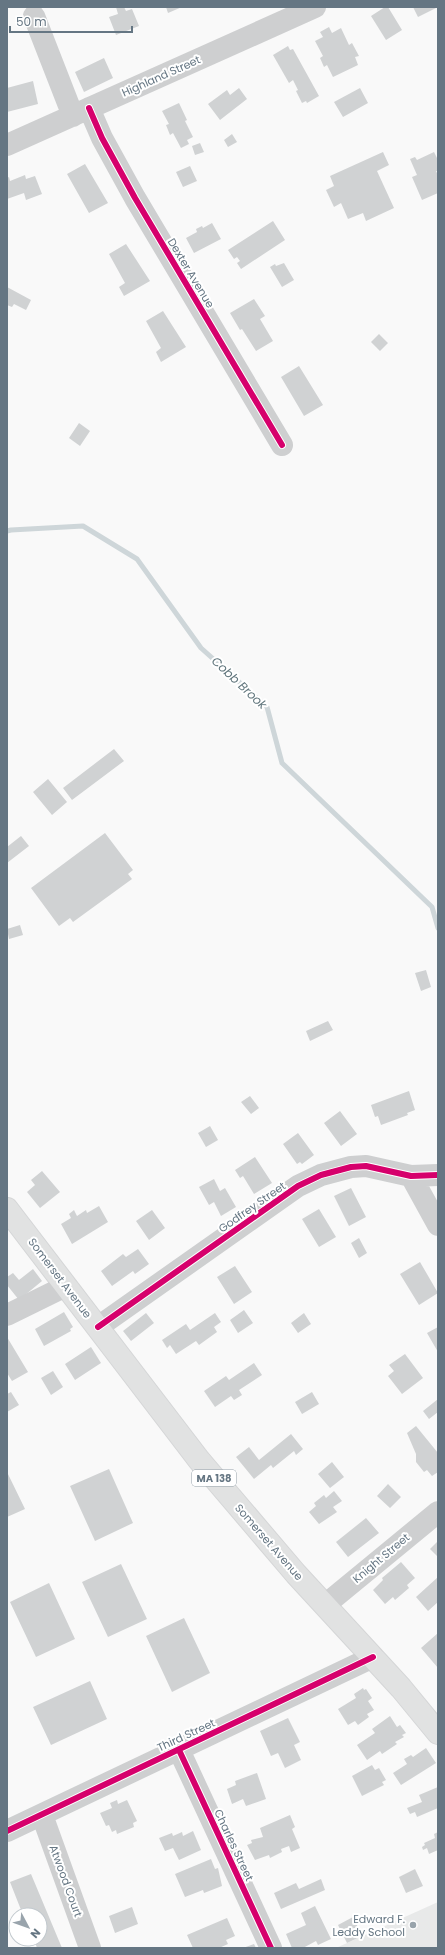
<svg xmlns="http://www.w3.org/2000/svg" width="445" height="1955" font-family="Poppins,sans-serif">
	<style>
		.built { fill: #e8e9e9 }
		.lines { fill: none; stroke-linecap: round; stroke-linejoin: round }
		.stream { stroke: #ced6d9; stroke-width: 5 }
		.building { fill: #d0d2d3 }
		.major-casing { stroke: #d5d6d7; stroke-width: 24 }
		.minor { stroke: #cecfd0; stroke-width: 22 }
		.major { stroke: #e1e2e2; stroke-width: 22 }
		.cycleway-casing { stroke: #fff; stroke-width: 8 }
		.cycleway { stroke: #d6006c; stroke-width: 6 }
		.poi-dot { fill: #99a4ac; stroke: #fff; stroke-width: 1.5 }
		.labels { text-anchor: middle; stroke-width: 4; stroke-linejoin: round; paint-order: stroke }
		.shield { fill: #fff; stroke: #939fa8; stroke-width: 1 }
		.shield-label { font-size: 10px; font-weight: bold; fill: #657683 }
		.street-label { font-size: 11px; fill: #657683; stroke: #fff }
		.poi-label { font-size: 11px; fill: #657683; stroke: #fff; text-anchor: end }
		.water-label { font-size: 12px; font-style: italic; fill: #60757c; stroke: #fff }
	</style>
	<rect width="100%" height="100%" fill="#f9f9f9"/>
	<!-- built -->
	<path class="built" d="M438,1902v46h-102z"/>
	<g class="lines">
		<!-- stream -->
		<path class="stream" d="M7,531l4,-1 72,-4 54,33 64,89 66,59 15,56 150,144 6,21"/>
	</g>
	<!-- building -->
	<path class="building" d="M116,7h8l2,4 6,-2 7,17 -23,9 -7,-18 9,-3z
		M166,7h16l-14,6z
		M385,7h3l14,23 -16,10 -15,-24z
		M413,7h22l1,1 -18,9z
		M329,27l3,6 9,-5 8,17 3,-2 7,13 -4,1 3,8 -25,12 -6,-12 -3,2 -4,-9 3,-2 -8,-15 8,-4 -3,-5z
		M288,46l2,4 3,-1 26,47 -12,7 -1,-2 -4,2 -6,-12 2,-1 -5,-10 -4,3 -16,-28z
		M104,58l9,20 -29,14 -9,-20z
		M33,81l5,23 -31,8v-24z
		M239,88l8,11 -27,21 -12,-16 19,-14 3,5z
		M360,88l8,15 -25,14 -9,-15z
		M179,103l8,17 -2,1 8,16 -6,3 2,4 -8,4 -8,-15 -3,2 -4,-10 3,-1 -7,-13z
		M232,134l5,8 -9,5 -4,-7z
		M200,143l4,9 -9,3 -3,-9z
		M383,152l6,13 -12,6 17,37 -28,13 -3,-8 -15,6 -7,-16 -7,4 -8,-17 8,-4 -4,-10z
		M434,152l4,8v11h-2l2,4v18l-16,7 -10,-23 5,-2 -7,-16 5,-2 2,3z
		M85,164l23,39 -19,10 -22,-39z
		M190,166l7,15 -14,6 -7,-15z
		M25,175l1,4 9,-3 7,18 -16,6 -2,-7 -17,6v-21l2,-1 1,4z
		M273,221l12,19 -44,29 -4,-6 3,-2 -3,-4 -3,2 -6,-9z
		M212,223l9,16 -27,14 -8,-15 11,-6 -1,-3 6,-3 1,2z
		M126,244l24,37 -26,15 -5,-9 6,-4 -16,-29z
		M284,263l10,17 -12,7 -12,-20 5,-3 1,2z
		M7,287l24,13 -5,10 -12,-6 -2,3 -5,-2z
		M254,299l11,17 -5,3 13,22 -17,10 -14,-22 -2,1 -10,-17z
		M163,311l23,36 -25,15 -5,-10 5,-4 -15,-27z
		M379,334l9,9 -8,8 -9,-9z
		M299,366l24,39 -19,11 -23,-39z
		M79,423l11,8 -10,15 -11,-8z
		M114,749l10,12 -52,39 -9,-12z
		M48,779l19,23 -15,13 -19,-23z
		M105,833l28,37 -5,4 4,5 -59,43 -3,-4 -11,8 -28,-38z
		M21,836l8,10 -22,17v-16z
		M20,925l3,10 -14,4 -2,-10z
		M426,970l5,17 -10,4 -6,-18z
		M328,1021l5,9 -23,11 -4,-10z
		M409,1091l6,19 -8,3 1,2 -27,10 -3,-9 -3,1 -4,-12z
		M250,1096l9,12 -8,6 -10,-12z
		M340,1111l17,23 -16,12 -17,-23z
		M210,1126l8,14 -12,7 -8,-14z
		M298,1133l16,22 -12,9 -2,-2 -3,2 -14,-20z
		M255,1157l17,26 -18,11 -11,-18 -3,2 -5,-8z
		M42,1171l18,21 -20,16 -13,-16 8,-7 -4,-5z
		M214,1179l6,12 5,-3 11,19 -15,9 -7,-14 -5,3 -10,-18z
		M351,1188l15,29 -17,9 -15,-30z
		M99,1206l9,16 -36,22 -11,-20 10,-6 -2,-4 5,-4 3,6 9,-6 1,3z
		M319,1209l17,28 -17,10 -17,-28z
		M152,1210l13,18 -16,12 -13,-19z
		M359,1238l8,15 -8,5 -8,-15z
		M138,1249l11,15 -14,10 -2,-3 -21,15 -11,-15 22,-17 3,3z
		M420,1262l18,31 -19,12 -19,-31z
		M235,1266l17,26 -18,12 -17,-27z
		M33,1269l9,12 -23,19 -12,-15v-8l6,-4 6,7z
		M244,1310l9,13 -15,10 -8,-13z
		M64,1312l9,15 -3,2 1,2 -27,15 -9,-17z
		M146,1313l8,10 -23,18 -8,-10z
		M215,1313l6,9 -7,5 3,5 -18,13 -3,-4 -20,13 -6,-9 -3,3 -5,-8 24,-16 4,6z
		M304,1313l7,11 -13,9 -7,-10z
		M438,1327v25l-11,-19z
		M7,1337l21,35 -16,9 -5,-8z
		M91,1347l10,16 -26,17 -10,-16z
		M405,1354l18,24 -21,16 -14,-18 6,-5 -5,-6z
		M254,1363l8,12 -23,15 3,5 -8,5 -3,-4 -16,11 -11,-16 22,-15 3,4z
		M53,1371l10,16 -12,8 -10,-17z
		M11,1392l8,13 -12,7v-18z
		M312,1392l7,12 -17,10 -7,-12z
		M438,1399v13l-9,7 -6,-8z
		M416,1426l22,27v19l-6,4 -5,-6 -3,2 -8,-10v-8l-9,-21z
		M291,1434l12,15 -7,6 -2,-4 -21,17 -2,-3 -17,14 -18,-22 13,-10 10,13z
		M332,1462l12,15 -14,11 -12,-14z
		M109,1469l24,54 -38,18 -25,-55z
		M7,1472l18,37 -18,8z
		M388,1484l13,13 -11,11 -13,-12z
		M334,1491l8,10 -9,6 4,5 -18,12 -10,-12 7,-6 -2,-3 10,-8 2,3z
		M366,1518l13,15 -31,24 -12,-15z
		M438,1541v16l-8,-8z
		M401,1562l14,16 -8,7 2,3 -14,12 -2,-3 -8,7 -12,-14 10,-10 -1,-2z
		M121,1564l26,55 -39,18 -26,-55z
		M438,1577v25l-10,9 -12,-14z
		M49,1583l26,56 -39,18 -26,-55z
		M184,1618l26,55 -38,19 -26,-56z
		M438,1633v35l-17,-20z
		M90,1681l17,38 -56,26 -18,-38z
		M363,1688l1,2 2,-1 6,9 -4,3 6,9 -7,4 2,3 -11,8 -3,-4 -7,4 -10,-16 18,-11 -2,-4z
		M390,1716l7,11 3,-2 6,8 -4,2 2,2 -9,5 2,2 -15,10 -2,-3 -13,9 -10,-15 18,-12 -3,-4z
		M288,1718l12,24 -6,3 7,15 -16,8 -7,-15 -7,3 -11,-25z
		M426,1748l10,15 -35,22 -8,-12 14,-9 -3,-5 7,-4 2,2z
		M372,1765l3,5 4,-2 7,12 -4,2 2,3 -22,11 -10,-20z
		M257,1773l9,26 -20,7 -3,-7 -11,5 -5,-15 9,-4 -1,-4z
		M438,1787v21l-21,9 -2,-5 -5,2 -3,-6 15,-6 -3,-7z
		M117,1800l1,4 9,-4 10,21 -4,2 1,4 -17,7 -1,-4 -4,2 -3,-7 -3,1 -6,-13 12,-5 -2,-5z
		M290,1815l5,12 -3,2 8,19 -9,4 -2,-6 -8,3 1,3 -12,6 -1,-3 -14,5 -8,-15 5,-2 -1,-3 12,-3 -3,-9z
		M193,1831l8,19 -22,10 -6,-12 -8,3 -6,-13 13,-5 1,3 9,-4 1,4z
		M438,1832v18l-9,4 -2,-6 -4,2 -1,-3 3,-2 -1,-2 11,-5 -1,-4z
		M211,1859l4,10 3,-1 4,18 -18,7 -1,-3 -18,7 -10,-23z
		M415,1869l8,17 -17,7 -7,-16z
		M31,1874l31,74h-25l-3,-9h6v-24h-17l-13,-33z
		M321,1879l4,11 -44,19 -7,-16 22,-10 3,6z
		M315,1906l16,33 -13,6 -2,-4 -13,7h-11l-6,-14 20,-9 -5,-12z
		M132,1907l6,17 -23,9 -6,-17z
		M353,1917l9,19 -15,7 -9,-18z
		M227,1918l8,18 -9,4 2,4 -9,4h-26l-6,-13z
		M254,1944l2,4h-13z"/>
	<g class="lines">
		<!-- major casing -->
		<g class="major-casing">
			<path id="major" d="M7,1209l192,251 97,114 105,114 37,45"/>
		</g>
		<!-- minor -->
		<path class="minor" d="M34,16l39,100
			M89,108l13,30 33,60 147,247
			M7,145l308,-138
			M411,1176l27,49
			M7,1315l59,-29
			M98,1327l200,-141 23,-11 30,-8 15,-1 45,10 27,-1
			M325,1605l113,-93
			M179,1750l92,198
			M42,1815l48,133
			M7,1831l366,-174"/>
		<!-- major -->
		<use href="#major" class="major"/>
		<!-- cycleway casing -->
		<g class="cycleway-casing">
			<path id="cycleway" d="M89,108l13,30 33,60 147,247
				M98,1327l200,-141 23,-11 30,-8 15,-1 45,10 27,-1
				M179,1750l92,198
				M7,1831l366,-174"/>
		</g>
		<!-- cycleway -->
		<use href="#cycleway" class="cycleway"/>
	</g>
	<!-- markers -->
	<circle class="poi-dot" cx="413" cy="1925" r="4"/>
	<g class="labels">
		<!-- shield labels -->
		<rect class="shield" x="192" y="1470" width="44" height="16" rx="3"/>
		<g class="shield-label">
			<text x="214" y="1482">MA 138</text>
		</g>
		<!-- street labels -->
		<g class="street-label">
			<text transform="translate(161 76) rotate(-24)" y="4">Highland Street</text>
			<text transform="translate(191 273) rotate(59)" y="4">Dexter Avenue</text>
			<text transform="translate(252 1207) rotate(-35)" y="4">Godfrey Street</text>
			<text transform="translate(60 1278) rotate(53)" y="4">Somerset Avenue</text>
			<text transform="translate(269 1542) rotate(49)" y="4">Somerset Avenue</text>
			<text transform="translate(381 1558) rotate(-40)" y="4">Knight Street</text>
			<text transform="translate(186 1735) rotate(-25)" y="4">Third Street</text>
			<text transform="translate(234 1845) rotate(65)" y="4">Charles Street</text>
			<text transform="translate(66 1881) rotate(70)" y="4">Atwood Court</text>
		</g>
		<!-- poi labels -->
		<g class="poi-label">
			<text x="405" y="1923">Edward F.<tspan x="405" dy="13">Leddy School</tspan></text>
		</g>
		<!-- water labels -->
		<g class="water-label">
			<text transform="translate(239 683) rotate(43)" y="4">Cobb Brook</text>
		</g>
	</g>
	<!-- border -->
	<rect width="445" height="1955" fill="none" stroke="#657683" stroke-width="16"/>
	<!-- north arrow -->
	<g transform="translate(28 1927) rotate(131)"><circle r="19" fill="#ffffff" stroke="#c1c8cd"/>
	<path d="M0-3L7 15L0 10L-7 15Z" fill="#99a4ac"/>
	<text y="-6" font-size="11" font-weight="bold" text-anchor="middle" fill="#657683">N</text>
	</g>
	<!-- scale -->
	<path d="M10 26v6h122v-6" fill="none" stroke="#657683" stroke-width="2"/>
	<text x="16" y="26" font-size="12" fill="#657683" stroke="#ffffff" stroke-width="3" paint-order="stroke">50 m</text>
</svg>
